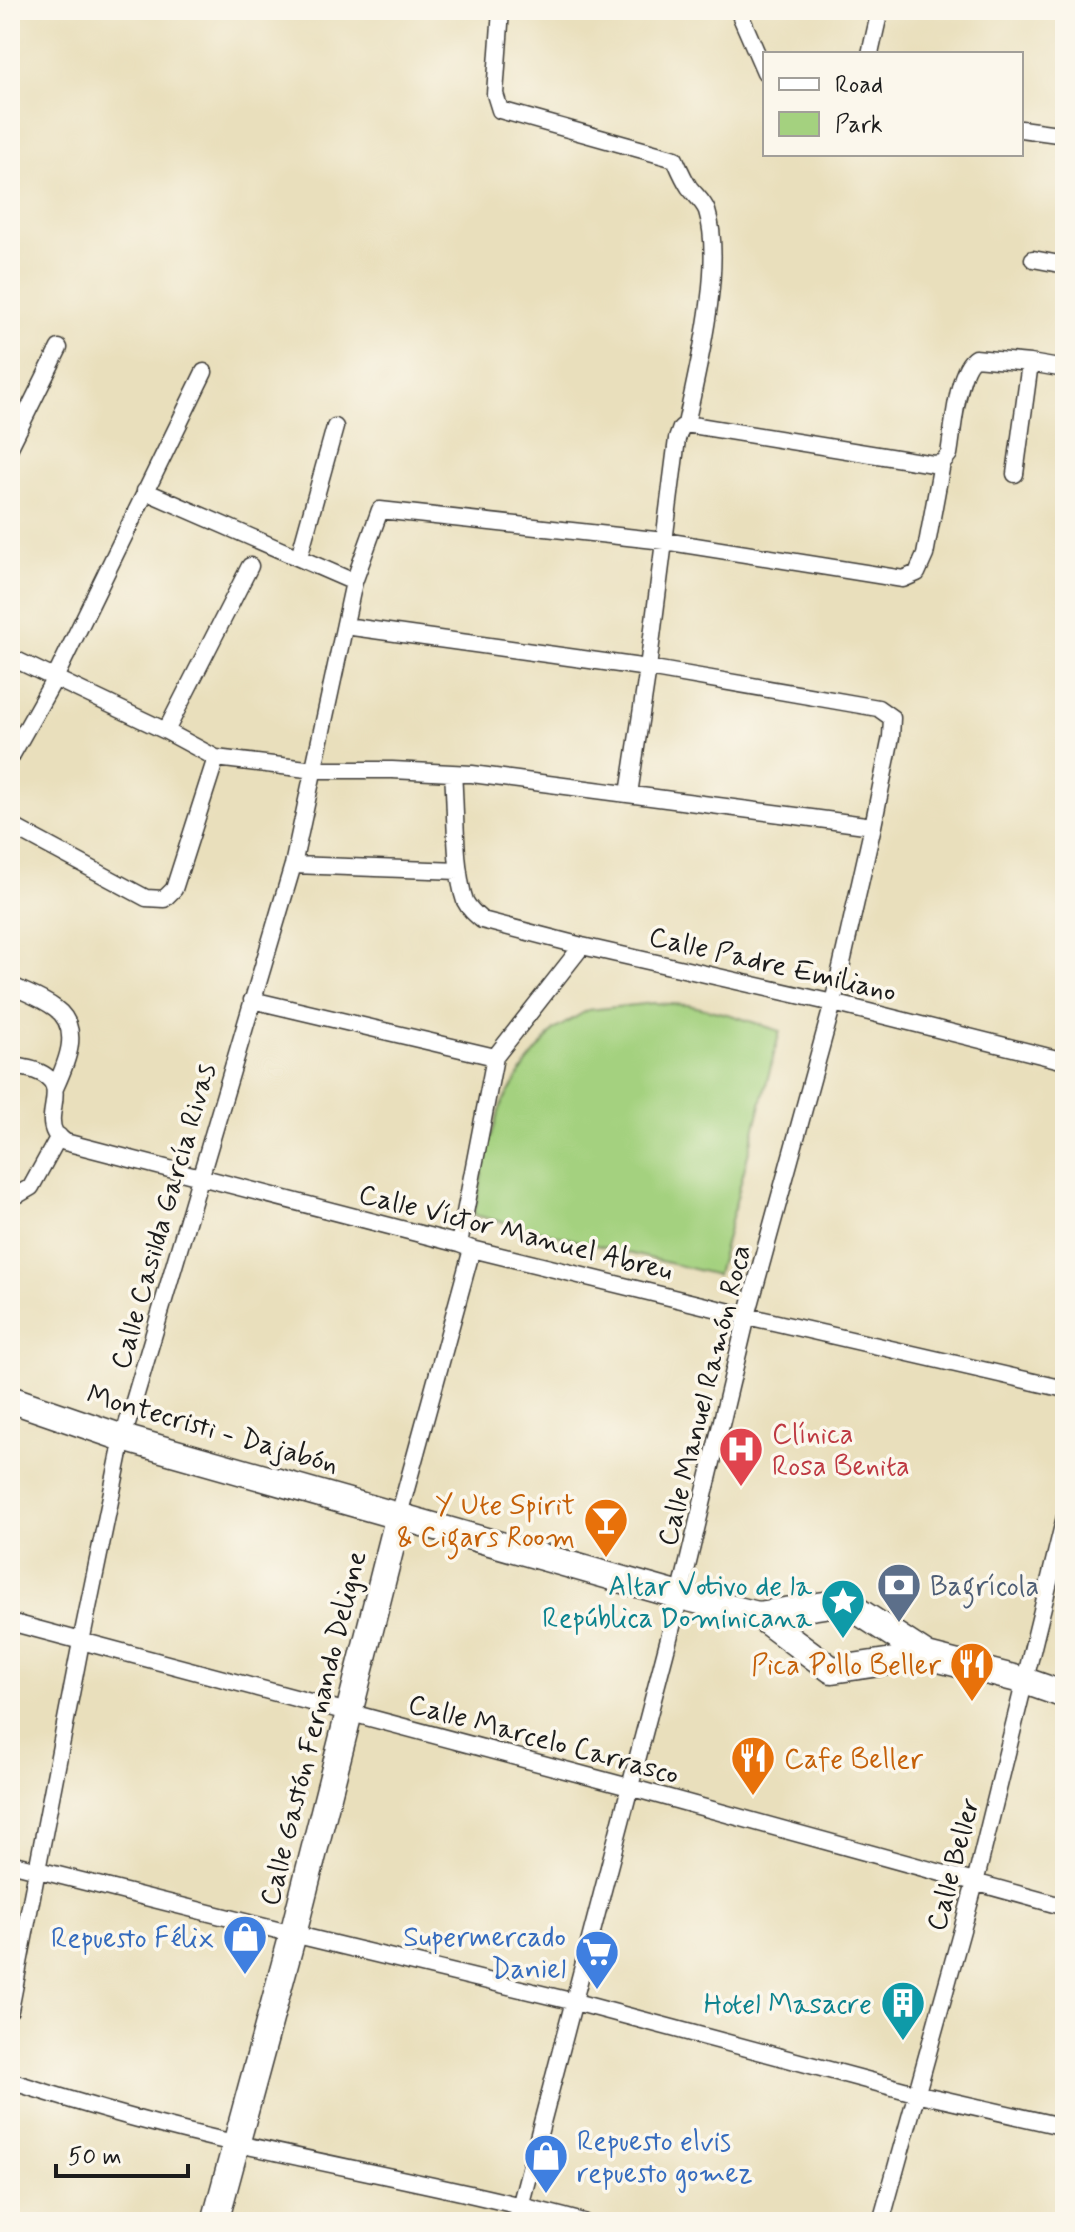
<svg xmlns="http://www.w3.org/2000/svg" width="1075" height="2232" font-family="Mynerve,sans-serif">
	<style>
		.green { fill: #a4d17f; stroke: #60764e; stroke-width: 2 }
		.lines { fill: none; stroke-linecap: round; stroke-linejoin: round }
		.street-casing { stroke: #3b3934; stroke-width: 19 }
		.primary-casing { stroke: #3b3934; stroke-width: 29 }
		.street { stroke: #fff; stroke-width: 16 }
		.primary { stroke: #fff; stroke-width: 26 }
		.labels { text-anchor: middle; stroke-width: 7; stroke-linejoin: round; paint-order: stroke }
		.street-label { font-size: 28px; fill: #1c1c1c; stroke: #fbf7ec }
		.health-label { font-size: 28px; fill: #be3a42; stroke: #fbf7ec; text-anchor: start }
		.food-label { font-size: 28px; fill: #c56008; stroke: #fbf7ec; text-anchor: end }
		.culture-label { font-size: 28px; fill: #0d838f; stroke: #fbf7ec; text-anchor: end }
		.service-label { font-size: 28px; fill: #4e5e75; stroke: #fbf7ec; text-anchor: start }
		.shop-label { font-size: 28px; fill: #366cbe; stroke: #fbf7ec; text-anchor: end }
	</style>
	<rect width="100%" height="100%" fill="#fbf7ec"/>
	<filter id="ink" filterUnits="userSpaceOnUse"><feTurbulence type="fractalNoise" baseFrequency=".0125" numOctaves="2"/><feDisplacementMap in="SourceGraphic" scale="16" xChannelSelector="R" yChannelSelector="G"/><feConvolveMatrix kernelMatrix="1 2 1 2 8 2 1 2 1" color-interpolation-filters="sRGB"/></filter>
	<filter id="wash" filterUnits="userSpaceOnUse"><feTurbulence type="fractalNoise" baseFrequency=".006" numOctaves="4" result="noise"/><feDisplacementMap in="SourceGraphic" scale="32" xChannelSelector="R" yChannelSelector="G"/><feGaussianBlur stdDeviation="1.8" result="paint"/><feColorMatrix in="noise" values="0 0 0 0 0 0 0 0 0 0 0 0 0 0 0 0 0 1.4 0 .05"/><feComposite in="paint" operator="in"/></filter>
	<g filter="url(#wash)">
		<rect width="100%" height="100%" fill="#e9dfbc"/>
		<!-- green -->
		<path class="green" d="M653,1003l35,2 43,10 49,16 -63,244 -243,-60 12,-62 16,-50 25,-40 27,-33 34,-20z"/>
	</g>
	<g filter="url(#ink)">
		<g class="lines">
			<!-- street casing -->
			<g class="street-casing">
				<path id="street" d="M501,10l-6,84 5,16 175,49c4,9 8,19 14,28 5,7 15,15 18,24 17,54 -9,157 -21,213
					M738,10l27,62
					M870,54l10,-44
					M1021,129l44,6
					M1033,259l32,6
					M10,447l49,-99
					M1015,474l15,-111
					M145,491l209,91
					M299,557l36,-130
					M345,626l303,42 230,40 14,10 -1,19 -18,89 -40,177 -86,313 -67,280 -164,626
					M10,657l156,74 50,27 99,12h77l80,4 401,52
					M166,731l84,-165
					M10,758l45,-80 149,-306
					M453,774c3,34 1,96 12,127 4,8 10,13 17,19l100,26 251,57 232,58
					M629,794l19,-126 29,-229 4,-11 5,-4 247,40 9,-1
					M10,825l136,73 18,1 10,-10 42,-131
					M293,865l166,6
					M10,985c14,7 32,13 45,23 28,20 11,56 0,80
					M252,1000l243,57
					M10,1065c8,2 18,3 26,6 36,13 7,40 19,62 2,2 8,7 10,9l394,102 13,5 275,67 318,73
					M10,1194h9l12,-7 28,-51
					M459,1244l36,-187 87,-111
					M399,1515l73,-266
					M10,1622l619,165 436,120
					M10,1863l283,71 282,68 340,91 150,34
					M10,2010l71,-368 42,-204 170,-573 61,-283 26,-72 284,31 239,38 14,-6 8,-18 17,-92 7,-9c4,-22 8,-85 26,-96l55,5 35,6
					M10,2081c75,24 151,46 229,63 114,26 230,47 344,78
					M881,2222l94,-339 90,-366"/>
			</g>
			<!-- primary casing -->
			<g class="primary-casing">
				<path id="primary" d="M10,1399l113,39 557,158 78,19 86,-13 83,54 98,25 40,14
					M758,1615l74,55 95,-14
					M215,2222l78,-288 106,-419"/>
			</g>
			<!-- street -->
			<use href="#street" class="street"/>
			<!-- primary -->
			<use href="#primary" class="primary"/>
		</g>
	</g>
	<!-- icons -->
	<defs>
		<g id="hospital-pin" transform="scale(2.3)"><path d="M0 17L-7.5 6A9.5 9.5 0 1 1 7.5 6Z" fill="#e0444e" stroke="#fbf7ec"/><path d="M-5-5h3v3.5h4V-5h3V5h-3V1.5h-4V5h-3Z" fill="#fff"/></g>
		<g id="bar-pin" transform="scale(2.3)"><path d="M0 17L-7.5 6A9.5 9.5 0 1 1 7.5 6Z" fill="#e8710a" stroke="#fbf7ec"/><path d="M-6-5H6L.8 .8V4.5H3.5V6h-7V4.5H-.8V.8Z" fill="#fff"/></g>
		<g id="bank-pin" transform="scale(2.3)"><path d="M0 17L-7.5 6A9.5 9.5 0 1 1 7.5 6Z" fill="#5c6f8a" stroke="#fbf7ec"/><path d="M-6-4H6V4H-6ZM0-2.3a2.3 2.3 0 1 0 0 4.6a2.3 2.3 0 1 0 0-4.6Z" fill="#fff"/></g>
		<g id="sight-pin" transform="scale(2.3)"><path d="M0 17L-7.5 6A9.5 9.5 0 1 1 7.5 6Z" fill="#0f9aa8" stroke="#fbf7ec"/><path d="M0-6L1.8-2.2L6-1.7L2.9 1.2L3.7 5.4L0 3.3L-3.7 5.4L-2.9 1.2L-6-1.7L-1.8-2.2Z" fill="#fff"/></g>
		<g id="restaurant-pin" transform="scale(2.3)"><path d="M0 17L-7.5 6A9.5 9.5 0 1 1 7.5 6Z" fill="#e8710a" stroke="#fbf7ec"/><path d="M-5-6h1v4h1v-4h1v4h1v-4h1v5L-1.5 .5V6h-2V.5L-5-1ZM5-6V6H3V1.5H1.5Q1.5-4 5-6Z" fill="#fff"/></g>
		<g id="shop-pin" transform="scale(2.3)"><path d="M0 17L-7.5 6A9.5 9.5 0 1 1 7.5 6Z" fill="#3f7fe0" stroke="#fbf7ec"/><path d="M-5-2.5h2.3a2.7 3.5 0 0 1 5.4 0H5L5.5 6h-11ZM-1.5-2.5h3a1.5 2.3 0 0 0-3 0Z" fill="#fff"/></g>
		<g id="supermarket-pin" transform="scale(2.3)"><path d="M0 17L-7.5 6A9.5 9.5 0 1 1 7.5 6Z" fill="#3f7fe0" stroke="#fbf7ec"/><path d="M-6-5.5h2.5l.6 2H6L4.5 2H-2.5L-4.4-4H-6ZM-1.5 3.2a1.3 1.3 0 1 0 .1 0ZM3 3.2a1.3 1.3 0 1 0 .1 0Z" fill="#fff"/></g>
		<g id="building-pin" transform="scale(2.3)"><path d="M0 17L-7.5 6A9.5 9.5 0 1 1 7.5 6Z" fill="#0f9aa8" stroke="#fbf7ec"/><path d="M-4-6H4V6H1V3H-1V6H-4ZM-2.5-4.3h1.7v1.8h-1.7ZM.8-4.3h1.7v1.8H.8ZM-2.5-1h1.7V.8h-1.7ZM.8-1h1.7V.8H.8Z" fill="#fff"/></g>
	</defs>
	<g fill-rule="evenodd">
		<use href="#hospital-pin" x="741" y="1449"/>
		<use href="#bar-pin" x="606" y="1520"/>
		<use href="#bank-pin" x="899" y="1585"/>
		<use href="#sight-pin" x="843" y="1601"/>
		<use href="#restaurant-pin" x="972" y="1664"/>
		<use href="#restaurant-pin" x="753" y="1758"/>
		<use href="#shop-pin" x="245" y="1937"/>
		<use href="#supermarket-pin" x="597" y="1952"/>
		<use href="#building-pin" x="903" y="2003"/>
		<use href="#shop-pin" x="546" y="2156"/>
	</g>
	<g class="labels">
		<!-- street labels -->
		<g class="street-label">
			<text transform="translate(773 963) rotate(13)" y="10">Calle Padre Emiliano</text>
			<text transform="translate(162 1216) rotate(-74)" y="10">Calle Casilda García Rivas</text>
			<text transform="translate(516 1231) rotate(14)" y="10">Calle Víctor Manuel Abreu</text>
			<text transform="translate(703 1395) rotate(-76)" y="10">Calle Manuel Ramón Roca</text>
			<text transform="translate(213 1428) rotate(16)" y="10">Montecristi - Dajabón</text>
			<text transform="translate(312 1728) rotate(-76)" y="10">Calle Gastón Fernando Deligne</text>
			<text transform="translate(544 1738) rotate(15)" y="10">Calle Marcelo Carrasco</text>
			<text transform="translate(952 1864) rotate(-75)" y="10">Calle Beller</text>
		</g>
		<!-- health labels -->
		<g class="health-label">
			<text x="772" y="1443">Clínica<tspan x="772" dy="32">Rosa Benita</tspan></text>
		</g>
		<!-- food labels -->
		<g class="food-label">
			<text x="575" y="1514">Y Ute Spirit<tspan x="575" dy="32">&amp; Cigars Room</tspan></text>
			<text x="941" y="1674">Pica Pollo Beller</text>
			<text x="784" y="1768" text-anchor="start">Cafe Beller</text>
		</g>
		<!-- culture labels -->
		<g class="culture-label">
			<text x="812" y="1595">Altar Votivo de la<tspan x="812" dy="32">República Dominicana</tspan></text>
			<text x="872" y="2013">Hotel Masacre</text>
		</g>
		<!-- service labels -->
		<g class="service-label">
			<text x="930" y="1595">Bagrícola</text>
		</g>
		<!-- shop labels -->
		<g class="shop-label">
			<text x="566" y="1946">Supermercado<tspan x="566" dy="32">Daniel</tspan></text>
			<text x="214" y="1947">Repuesto Félix</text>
			<text x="577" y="2150" text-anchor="start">Repuesto elvis<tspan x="577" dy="32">repuesto gomez</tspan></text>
		</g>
	</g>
	<!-- margin -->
	<rect width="1075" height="2232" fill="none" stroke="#fbf7ec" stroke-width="40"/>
	<!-- legend -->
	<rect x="763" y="52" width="260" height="104" fill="#fbf7ec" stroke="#a29f99" stroke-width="2"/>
	<rect x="779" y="78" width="40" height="12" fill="#ffffff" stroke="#a29f99" stroke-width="2"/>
	<text x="835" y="92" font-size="24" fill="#1c1c1c">Road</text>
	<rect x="779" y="112" width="40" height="24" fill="#a4d17f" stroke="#a29f99" stroke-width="2"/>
	<text x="835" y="132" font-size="24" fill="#1c1c1c">Park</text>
	<!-- scale -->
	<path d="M56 2164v12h132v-12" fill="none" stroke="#1c1c1c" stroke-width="4"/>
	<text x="68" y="2164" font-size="24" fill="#1c1c1c" stroke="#fbf7ec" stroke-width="6" paint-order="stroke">50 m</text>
</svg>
